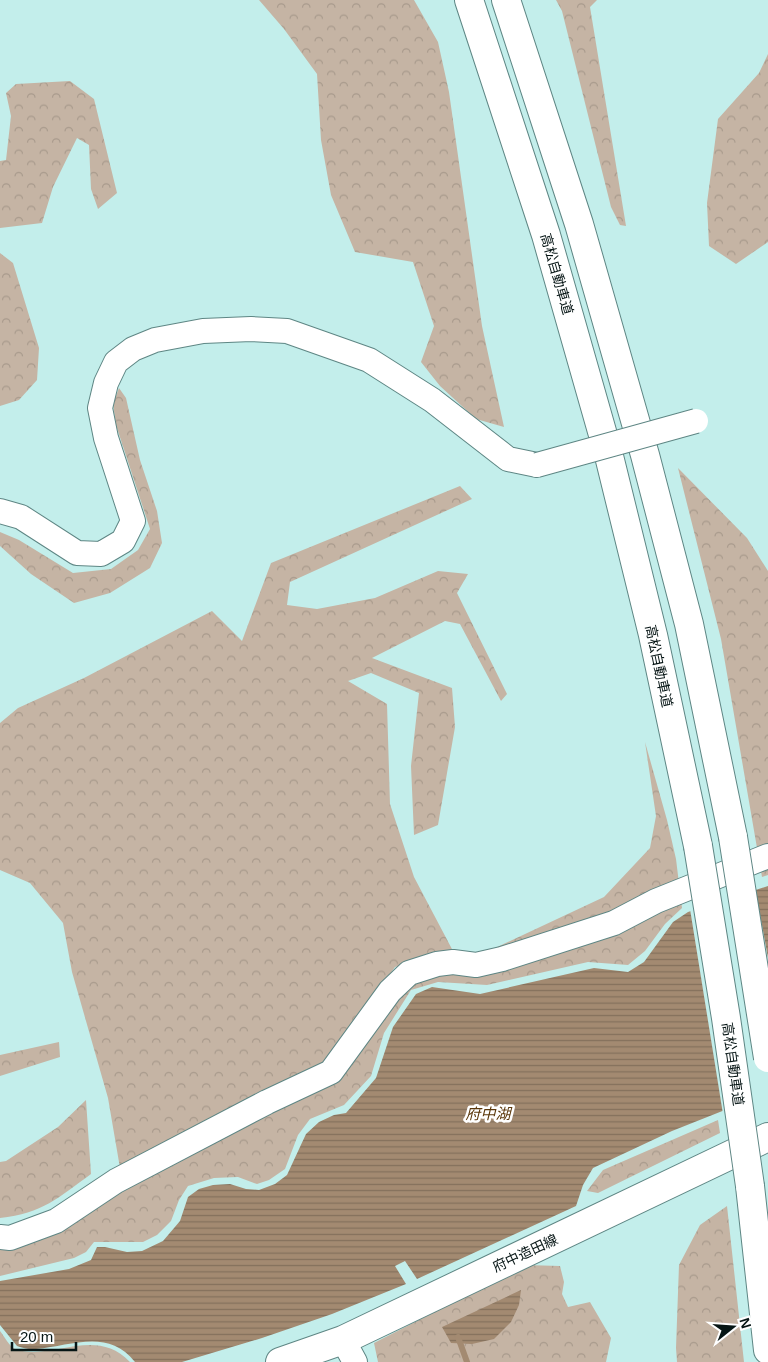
<svg xmlns="http://www.w3.org/2000/svg" width="768" height="1362" font-family="Helvetica,'Noto Sans JP',sans-serif">
	<style>
		.forest { fill: url(#forest-crowns) }
		.water { fill: url(#water-rules) }
		.pier { fill: #c3eeeb }
		.lines { fill: none; stroke-linecap: round; stroke-linejoin: round }
		.stream { stroke: #a38a71; stroke-width: 6 }
		.minor-casing { stroke: #5e8684; stroke-width: 26 }
		.primary-casing { stroke: #5e8684; stroke-width: 30 }
		.motorway-casing { stroke: #5e8684; stroke-width: 30 }
		.minor { stroke: #fff; stroke-width: 24 }
		.primary { stroke: #fff; stroke-width: 28 }
		.motorway { stroke: #fff; stroke-width: 28 }
		.minor-bridge-casing { stroke: #5e8684; stroke-width: 26; stroke-linecap: butt }
		.motorway-bridge-casing { stroke: #5e8684; stroke-width: 30; stroke-linecap: butt }
		.minor-bridge { stroke: #fff; stroke-width: 24 }
		.motorway-bridge { stroke: #fff; stroke-width: 28 }
		.labels { text-anchor: middle; stroke-width: 5; stroke-linejoin: round; paint-order: stroke }
		.street-label { font-size: 14px; fill: #061515; stroke: #fff }
		.water-label { font-size: 15px; font-style: italic; fill: #5b370a; stroke: #fff }
	</style>
	<defs>
		<pattern id="forest-crowns" width="20" height="18" patternUnits="userSpaceOnUse" patternTransform="scale(1.25)"><rect width="20" height="18" fill="#c5b4a4"/><path d="M2 6a3 3 0 1 1 6 0M12 15a3 3 0 1 1 6 0" fill="none" stroke="#a89a8c"/></pattern>
		<pattern id="water-rules" width="6" height="5" patternUnits="userSpaceOnUse" patternTransform="scale(1.25)"><rect width="6" height="5" fill="#a38a71"/><path d="M0 2.5h6" fill="none" stroke="#83705c"/></pattern>
	</defs>
	<rect width="100%" height="100%" fill="#c3eeeb"/>
	<!-- forest -->
	<path class="forest" d="M259,0h155l24,42 11,50 33,234 22,101 -28,-8 -36,-33 -19,-24 13,-36 -21,-64 -58,-10 -24,-57 -10,-55 -4,-66 -33,-45z
		M556,0h41l-7,7 36,219 -6,-1 -9,-18 -49,-196z
		M768,54v188l-32,22 -27,-18 -2,-43 11,-84 41,-46z
		M70,81l24,18 23,94 -19,16 -7,-20 -2,-44 -12,-7 -24,49 -11,36 -42,5v-67l6,-1 5,-44 -5,-23 10,-9z
		M0,253l13,10 26,85 -2,32 -18,20 -19,6z
		M119,388l7,10 14,62 17,51 5,32 -12,25 -40,25 -36,10 -43,-29 -31,-28v-14l19,8 54,33 38,-4 27,-19 12,-21 -34,-104 -3,-21z
		M678,468l69,70 21,33v304l-6,2 -41,-238z
		M460,486l12,13 -182,83 -3,23 30,4 58,-11 63,-27 30,3 -11,19 50,101 -6,7 -41,-77 -15,-3 -73,37 80,30 3,39 -17,98 -24,10 -3,-69 8,-73 -48,-20 -23,8 39,23 3,100 24,73 39,74 -58,16 -68,97 -207,104 -12,-70 -36,-126 -9,-49 -33,-40 -30,-13v-147l18,-15 66,-30 128,-67 30,30 29,-78z
		M645,742l22,78 9,39 6,49 -17,16 -20,27 -17,14 -40,-3 -101,23 -49,-3 -27,8 -27,43 -13,43 -27,29 -34,14 -12,16 -13,34 -16,11 -12,4 -19,-7 -24,1 -26,8 -9,14 -8,21 -14,14 -14,7h-49l-8,10 -12,6 -74,18v-30l128,-62 209,-107 76,-97 35,-10 156,-73 46,-49 6,-32z
		M59,1042l1,15 -60,19v-21z
		M86,1100l5,74c-33,24 -48,39 -91,44v-56l6,-1 52,-34z
		M718,1120l2,13 -122,60 -11,-2 16,-21z
		M727,1206l17,156h-67l-1,-14 3,-83 21,-40z
		M526,1265l34,1 4,16 -2,12 6,13 22,-5 21,36 -5,24h-228l-4,-19z
		M0,1331c4,5 9,15 15,18 36,13 80,-24 115,13h-130z"/>
	<!-- water -->
	<path class="water" d="M768,886v207l-96,38 -79,37 -10,17 -7,21 -159,73 -12,-18 -10,5 11,18 -74,30 -70,24 -80,24h-47c-27,-34 -63,-16 -99,-13 -6,1 -13,-1 -19,-3l-17,-21v-44l69,-12 22,-9 6,-13h8l22,5 15,-1 21,-10 17,-20 8,-24 11,-8 14,-4 17,-1 16,5 13,1 16,-6 12,-9 19,-41 13,-12 15,-7 12,-2 30,-35 17,-51 23,-33 16,-7 48,7 114,-26 34,4 16,-10 29,-40 15,-10z
		M521,1290l-2,15 -8,17 -17,17 -22,5 -21,-1 -9,-16z"/>
	<!-- pier -->
	<path class="pier" d="M755,887l13,71v138l-45,18 -33,-205z"/>
	<g class="lines">
		<!-- stream -->
		<path class="stream" d="M458,1337l9,25"/>
		<!-- minor casing -->
		<g class="minor-casing">
			<path id="minor" d="M0,511l21,6 56,36 24,1 22,-13 10,-20 -27,-83 -6,-30 6,-25 10,-21 17,-13 22,-9 48,-9 48,-2 36,2 82,29 63,40 76,59 29,6
				M0,1237l10,1 46,-17 60,-40 151,-79 64,-30 59,-81 19,-18 28,-9 16,-2 23,3 26,-6 112,-36 42,-22 112,-45
				M343,1340l12,22"/>
		</g>
		<!-- primary casing -->
		<g class="primary-casing">
			<path id="primary" d="M280,1362l63,-22 425,-203"/>
		</g>
		<!-- motorway casing -->
		<g class="motorway-casing">
			<path id="motorway" d="M469,0l77,235 63,221 44,179 45,211
				M506,0l73,224 66,231 44,169 44,213
				M750,1186l18,164"/>
		</g>
		<!-- minor -->
		<use href="#minor" class="minor"/>
		<!-- primary -->
		<use href="#primary" class="primary"/>
		<!-- motorway -->
		<use href="#motorway" class="motorway"/>
		<!-- minor-bridge casing -->
		<g class="minor-bridge-casing">
			<path id="minor-bridge" d="M537,465l159,-44"/>
		</g>
		<!-- motorway-bridge casing -->
		<g class="motorway-bridge-casing">
			<path id="motorway-bridge" d="M733,837l35,221
				M698,846l28,172 24,168"/>
		</g>
		<!-- minor-bridge -->
		<use href="#minor-bridge" class="minor-bridge"/>
		<!-- motorway-bridge -->
		<use href="#motorway-bridge" class="motorway-bridge"/>
	</g>
	<g class="labels">
		<!-- street labels -->
		<g class="street-label">
			<text transform="translate(557 274) rotate(74)" y="5">高松自動車道</text>
			<text transform="translate(659 666) rotate(78)" y="5">高松自動車道</text>
			<text transform="translate(733 1064) rotate(82)" y="5">高松自動車道</text>
			<text transform="translate(525 1253) rotate(-25)" y="5">府中造田線</text>
		</g>
		<!-- water labels -->
		<g class="water-label">
			<text x="488" y="1119">府中湖</text>
		</g>
	</g>
	<!-- north arrow -->
	<g transform="translate(733 1327) rotate(73)" stroke="#ffffff" stroke-width="4" paint-order="stroke">
	<path d="M0-4L9 19L0 12L-9 19Z" fill="#061515"/>
	<text y="-8" font-size="14" font-weight="bold" text-anchor="middle" fill="#061515">N</text>
	</g>
	<!-- scale -->
	<path d="M12 1342v8h64v-8" fill="none" stroke="#061515" stroke-width="2.5"/>
	<text x="20" y="1342" font-size="15" fill="#061515" stroke="#ffffff" stroke-width="4" paint-order="stroke">20 m</text>
</svg>
